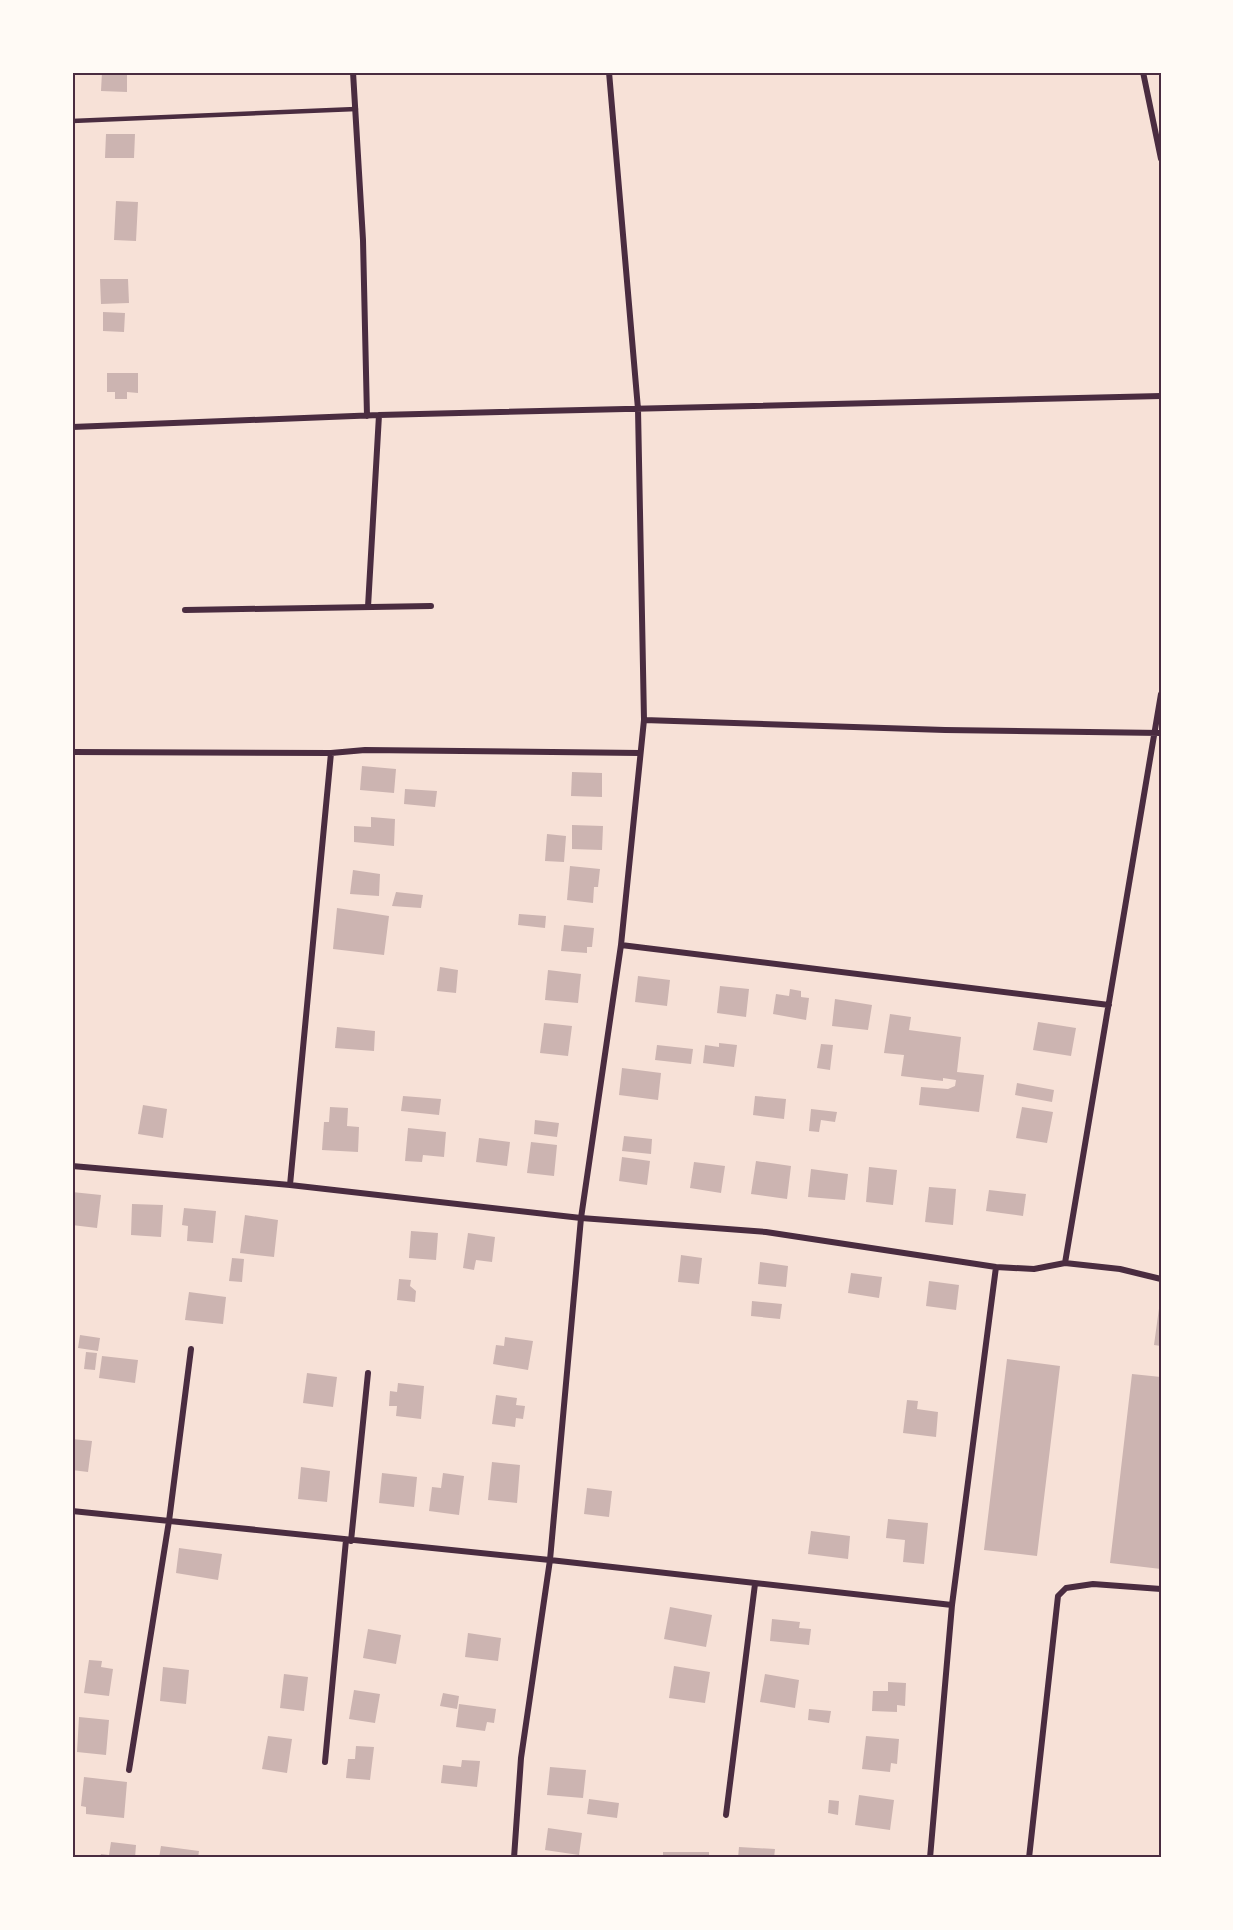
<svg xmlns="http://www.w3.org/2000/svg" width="1233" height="1930" font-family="'DM Sans',sans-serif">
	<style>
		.building { fill: #ccb4b1 }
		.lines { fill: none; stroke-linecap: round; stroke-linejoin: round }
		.service { stroke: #4a2c40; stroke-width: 4.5 }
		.minor { stroke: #4a2c40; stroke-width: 6 }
		.neatline { fill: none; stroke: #4a2c40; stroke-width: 2 }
	</style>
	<rect width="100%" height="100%" fill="#f7e1d7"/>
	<!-- building -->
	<path class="building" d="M102,72h25v20l-26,-1z
		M106,134h29l-1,24h-29z
		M116,201l22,1 -2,39 -22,-1z
		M100,279h28l1,24 -28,1z
		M103,312l22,1 -1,19 -21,-1z
		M107,373h31v20l-11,-1v7h-12v-7h-8z
		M362,766l34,3 -2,24 -34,-3z
		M572,772l30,1v24l-31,-1z
		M405,789l32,2 -2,16 -31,-3z
		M371,817l24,2 -1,27 -40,-4v-16l17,1z
		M572,825l31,1 -1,24 -30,-1z
		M547,834l19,2 -2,26 -19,-1z
		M570,866l30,3 -2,18h-4l-1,16 -26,-3z
		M353,870l27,4 -1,22 -29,-2z
		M396,892l27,3 -2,13 -29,-2z
		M337,908l52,8 -5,39 -51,-6z
		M519,914l27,2 -1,12 -27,-3z
		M564,925l30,3 -2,19h-5v6l-26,-2z
		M440,967l18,3 -2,23 -19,-2z
		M548,970l33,4 -3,29 -33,-3z
		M638,976l32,4 -3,26 -32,-4z
		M720,986l29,3 -3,28 -29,-4z
		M790,989l11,2v6l8,1 -3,22 -33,-6 3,-20 13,2z
		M835,999l37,6 -4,25 -36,-4z
		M890,1014l21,3 -2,13 52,7 -4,35 27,3 -5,37 -60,-7 2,-18 27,2 7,-3 1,-6 -13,-2v3l-42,-5 3,-21 -20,-2z
		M1038,1022l38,6 -5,28 -38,-6z
		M544,1023l28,3 -4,30 -28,-3z
		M337,1027l38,4 -1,20 -39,-3z
		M719,1043l18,2 -3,22 -31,-4 2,-18 14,2z
		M821,1044l12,1 -3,25 -13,-2z
		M657,1045l36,4 -2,15 -36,-4z
		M622,1068l39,5 -3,27 -39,-5z
		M1017,1083l37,7 -2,12 -37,-7z
		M403,1096l38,3 -2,16 -38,-4z
		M755,1096l31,3 -2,20 -31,-4z
		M143,1105l24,4 -4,29 -25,-4z
		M330,1107l18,1 -1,18 12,1 -1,25 -36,-2 2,-28h5z
		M1022,1107l31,5 -6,31 -31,-5z
		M811,1109l26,3 -2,10 -14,-2 -2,12 -10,-1z
		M535,1120l24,3 -2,14 -23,-3z
		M408,1128l38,4 -2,25 -21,-2 -1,7 -17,-1z
		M624,1136l28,3 -1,15 -29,-3z
		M479,1138l31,4 -3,24 -31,-4z
		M531,1142l26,3 -3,31 -27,-3z
		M622,1157l28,4 -3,24 -28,-4z
		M756,1161l35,5 -4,33 -36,-5z
		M694,1162l31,4 -4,27 -31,-5z
		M869,1167l28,3 -4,35 -27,-3z
		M811,1169l37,5 -3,26 -37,-3z
		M929,1187l27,2 -3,36 -28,-3z
		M989,1190l37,4 -3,22 -37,-5z
		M72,1192l29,3 -4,33 -25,-3z
		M132,1204l31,1 -2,32 -30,-2z
		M184,1208l32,3 -3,32 -26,-2 1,-15 -6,-1z
		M245,1215l33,5 -4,37 -34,-4z
		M411,1231l27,2 -2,27 -27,-2z
		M468,1233l27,4 -3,25 -16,-2 -2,10 -11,-2z
		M681,1255l21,3 -3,26 -21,-2z
		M232,1258l12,1 -2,23 -13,-1z
		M760,1262l28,4 -2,21 -28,-3z
		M851,1273l31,4 -3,21 -31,-5z
		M399,1279l12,1 -1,6 6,5 -1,11 -18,-2z
		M929,1281l30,4 -3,25 -30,-4z
		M189,1292l37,5 -3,27 -38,-4z
		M752,1301l30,3 -2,15 -29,-3z
		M1160,1301h1v45l-7,-1z
		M80,1335l20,3 -2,13 -20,-3z
		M505,1337l28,4 -5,29 -35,-6 3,-19 8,1z
		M86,1352l11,1 -2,17 -11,-1z
		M102,1356l36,4 -3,23 -36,-5z
		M1007,1359l53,7 -23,190 -53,-6z
		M307,1373l30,4 -4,30 -30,-4z
		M1132,1374l29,3v192l-51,-6z
		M398,1383l26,3 -3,33 -25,-3 1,-10h-8l1,-15 7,1z
		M496,1395l21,3 -1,7 9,1 -2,13 -7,-1 -1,9 -23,-3z
		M907,1400l11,1 -1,8 21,3 -2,25 -33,-4z
		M72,1439l20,2 -4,31 -16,-2z
		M492,1462l28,3 -3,38 -29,-3z
		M301,1467l29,4 -3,31 -29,-3z
		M382,1473l35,4 -3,30 -35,-4z
		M443,1473l21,3 -5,39 -30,-4 3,-24 9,1z
		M587,1488l25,3 -3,26 -25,-3z
		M888,1519l40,4 -4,41 -21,-2 2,-22 -19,-2z
		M811,1531l39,5 -2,23 -40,-5z
		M179,1548l43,6 -4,26 -42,-7z
		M670,1607l42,8 -6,32 -42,-8z
		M772,1619l28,3 -1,6 12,1 -2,16 -39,-4z
		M368,1629l33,6 -5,29 -33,-6z
		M468,1633l33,5 -3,23 -33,-4z
		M89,1660l13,1 -1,6 12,2 -4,27 -25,-3z
		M674,1666l36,6 -5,31 -36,-5z
		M163,1667l26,3 -3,34 -26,-3z
		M284,1674l24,3 -4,34 -24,-3z
		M765,1674l34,6 -4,28 -35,-6z
		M888,1682l18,1 -1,23 -8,-1v7l-25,-1 1,-20h15z
		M354,1690l26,4 -5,29 -26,-4z
		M443,1693l16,3 -2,13 -17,-3z
		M459,1704l37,5 -2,14 -7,-1 -2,9 -29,-4z
		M809,1709l22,2 -2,12 -21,-3z
		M79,1717l30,3 -3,35 -29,-3z
		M268,1736l24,3 -5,34 -25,-4z
		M866,1736l33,3 -2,25 -6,-1 -1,9 -28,-3z
		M356,1746l18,1 -4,33 -24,-2 2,-19h7z
		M462,1760l18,1 -3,26 -36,-4 2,-18 18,2z
		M550,1767l36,3 -3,28 -36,-3z
		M84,1777l43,5 -3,36 -38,-4v-7l-5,-1z
		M859,1795l35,5 -4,30 -35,-5z
		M589,1799l30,4 -2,15 -30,-4z
		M829,1800l10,1 -1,14 -10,-2z
		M548,1828l34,5 -3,22 -34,-5z
		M111,1842l25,3 -1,13h-35l1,-4 8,1z
		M161,1846l38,5 -1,7h-39z
		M739,1847l36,2 -1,9h-36z
		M663,1852h46v6h-46z"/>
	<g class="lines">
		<!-- service -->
		<path class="service" d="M72,121l284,-12"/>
		<!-- minor -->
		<path class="minor" d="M353,72l10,168 4,176
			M1143,72l18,87
			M72,427l307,-12 782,-19
			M368,607l11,-192
			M185,610l246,-4
			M644,720l301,10 216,3
			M72,752l259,1 34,-3 275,3
			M621,945l488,60
			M72,1166l218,19 291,33 185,14 230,35 38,2 31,-6 55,6 41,10
			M290,1185l41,-432
			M1065,1263l96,-569
			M72,1511l478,49 402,45
			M351,1541l17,-168
			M325,1762l21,-222
			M129,1770l40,-249 22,-172
			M726,1815l29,-231
			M514,1858l7,-100 29,-198 31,-342 40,-273 23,-225 -6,-311 -29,-337
			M930,1858l22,-253 44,-338
			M1029,1858l29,-262 8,-8 27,-4 68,5"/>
	</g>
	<!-- border -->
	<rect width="1233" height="1930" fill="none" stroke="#fffaf5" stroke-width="147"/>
	<rect x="74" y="74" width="1086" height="1782" class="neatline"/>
</svg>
